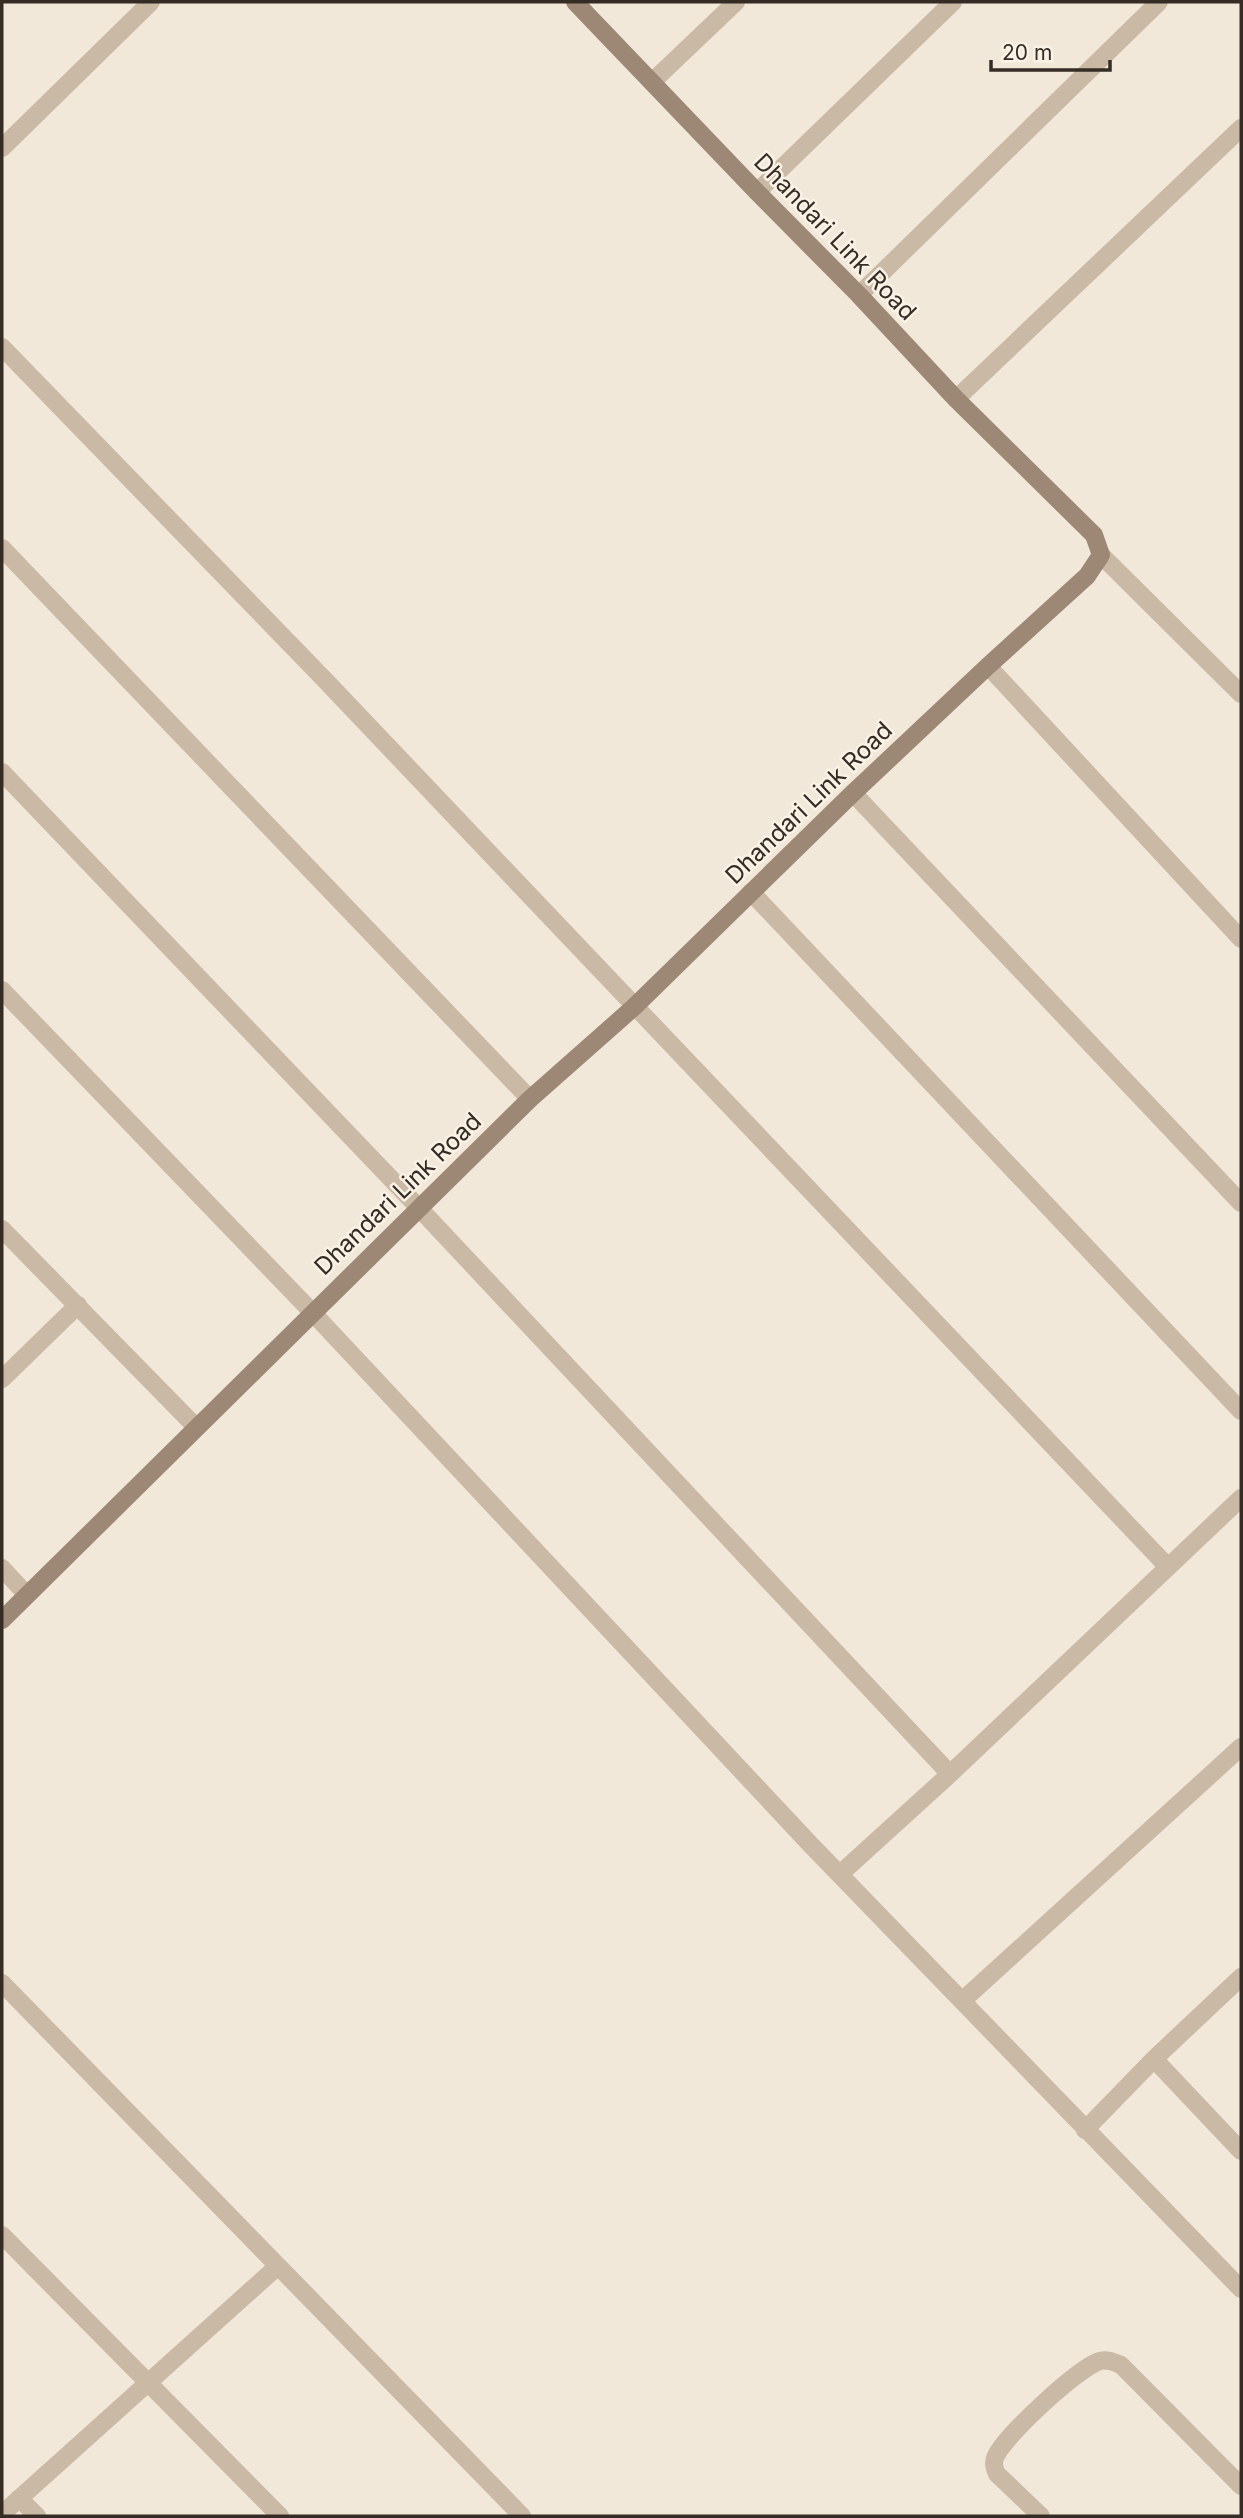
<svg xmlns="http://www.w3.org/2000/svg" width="1243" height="2518" font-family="Inter,sans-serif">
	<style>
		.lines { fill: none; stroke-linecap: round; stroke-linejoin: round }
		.street { stroke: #c9b9a5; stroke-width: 18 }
		.secondary { stroke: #9d8876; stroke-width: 18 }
		.labels { text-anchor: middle; stroke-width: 5; stroke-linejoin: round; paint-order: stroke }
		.street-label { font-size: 24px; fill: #352c26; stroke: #f9f2e5 }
	</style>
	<rect width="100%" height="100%" fill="#f1e8d9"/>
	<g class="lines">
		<!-- street -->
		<path class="street" d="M652,82l84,-80
			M2,148l149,-146
			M757,192l196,-190
			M859,295l300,-293
			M2,347l322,332 844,888
			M956,399l285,-271
			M2,548l528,551
			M1101,555l140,139
			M988,666l253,273
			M2,772l417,436 531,566
			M853,793l388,410
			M751,892l490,519
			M2,990l310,322 498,532 431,445
			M2,1229l194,198
			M2,1379l76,-74
			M2,1568l24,26
			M840,1874l110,-100 291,-276
			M2,1983l520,533
			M962,2001l279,-254
			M1154,2059l87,92
			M1085,2130l69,-71 87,-82
			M2,2235l278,281
			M19,2498l18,18
			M2,2514l276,-248
			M1041,2516l-44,-42c-3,-6 -4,-10 -2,-16 7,-20 84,-91 105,-97 8,-2 14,1 21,4l120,121"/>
		<!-- secondary -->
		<path class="secondary" d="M2,1620l528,-521 104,-92 219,-214 135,-127 99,-90 14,-21 -7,-20 -138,-136 -97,-104 -102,-103 -182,-190"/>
	</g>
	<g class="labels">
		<!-- street labels -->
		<g class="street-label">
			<text transform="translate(835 237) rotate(46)" y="8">Dhandari Link Road</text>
			<text transform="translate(809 803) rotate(-44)" y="8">Dhandari Link Road</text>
			<text transform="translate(398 1194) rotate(-44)" y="8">Dhandari Link Road</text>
		</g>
	</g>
	<!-- border -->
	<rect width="1243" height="2518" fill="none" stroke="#352c26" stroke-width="7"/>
	<!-- scale -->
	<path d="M991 60v10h119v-10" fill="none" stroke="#352c26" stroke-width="3.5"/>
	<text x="1002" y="60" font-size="21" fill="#352c26" stroke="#f9f2e5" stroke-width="5" paint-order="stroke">20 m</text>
</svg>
